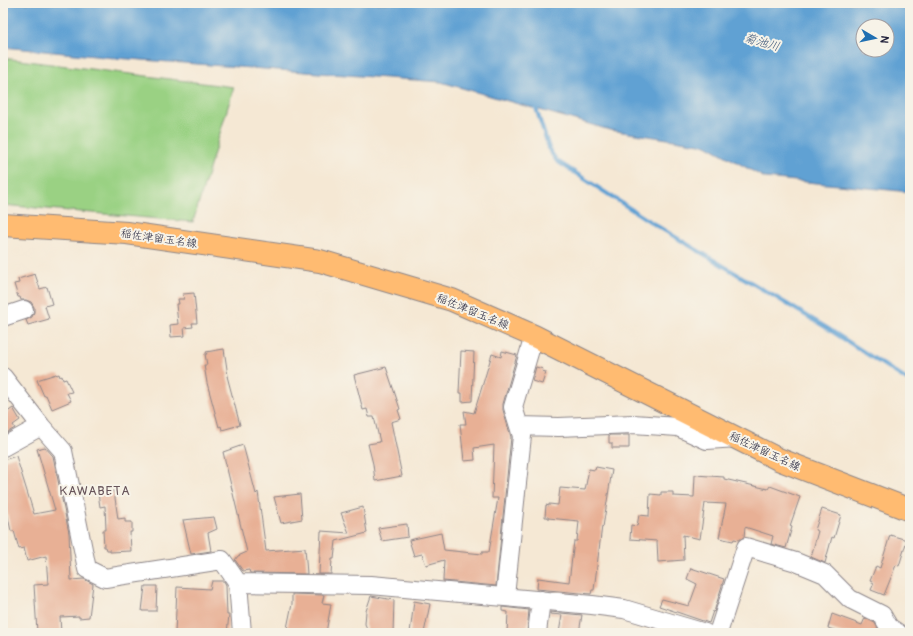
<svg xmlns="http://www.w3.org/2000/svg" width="913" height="636" font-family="Pangolin,'Klee One',sans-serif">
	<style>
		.green { fill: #9ad183; stroke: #5e7a5f }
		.water { fill: #60a1d3; stroke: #416287; fill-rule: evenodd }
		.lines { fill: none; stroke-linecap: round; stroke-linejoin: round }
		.stream { stroke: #60a1d3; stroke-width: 4 }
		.building { fill: #e8b095 }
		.minor-casing { stroke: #8c8588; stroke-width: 20 }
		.major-casing { stroke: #8c8588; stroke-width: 24 }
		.minor { stroke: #fff; stroke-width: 18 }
		.major { stroke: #ffbb71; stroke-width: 22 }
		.labels { text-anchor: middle; stroke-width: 4; stroke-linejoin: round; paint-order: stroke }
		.street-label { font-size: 11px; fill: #22223b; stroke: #f7f3e8 }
		.water-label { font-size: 12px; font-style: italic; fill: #3b5578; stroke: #f7f3e8 }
		.quarter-label { font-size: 13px; letter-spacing: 1px; fill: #67545a; stroke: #f7f3e8 }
	</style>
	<rect width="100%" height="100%" fill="#f7f3e8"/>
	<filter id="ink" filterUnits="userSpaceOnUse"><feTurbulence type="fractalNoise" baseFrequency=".025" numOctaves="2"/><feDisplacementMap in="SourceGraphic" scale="8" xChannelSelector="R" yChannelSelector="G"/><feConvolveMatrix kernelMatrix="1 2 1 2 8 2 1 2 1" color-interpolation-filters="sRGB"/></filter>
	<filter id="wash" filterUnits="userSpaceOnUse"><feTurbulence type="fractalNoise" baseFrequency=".012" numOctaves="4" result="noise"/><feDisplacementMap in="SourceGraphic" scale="16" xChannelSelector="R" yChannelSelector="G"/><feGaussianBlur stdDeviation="0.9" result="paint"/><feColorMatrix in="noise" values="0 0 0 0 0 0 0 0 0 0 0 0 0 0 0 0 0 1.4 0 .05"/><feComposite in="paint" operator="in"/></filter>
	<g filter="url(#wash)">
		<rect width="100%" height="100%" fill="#f5e8d4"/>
		<!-- green -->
		<path class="green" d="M3,58l231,29 -41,135 -190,-17z"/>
		<!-- water -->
		<path class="water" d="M3,3h907v189l-145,-14 -59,-33 -96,-15 -169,-48 -326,-24 -112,-11zM863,26h24v24h-24z"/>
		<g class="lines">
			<!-- stream -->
			<path class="stream" d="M535,105l15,46 7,10 100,65 170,102 83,54"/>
		</g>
		<g id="blocks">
			<!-- building -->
			<path class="building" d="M35,274l5,15 7,-2 5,17 -7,2 4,13 -21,6 -2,-5 6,-3 2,-5v-5l-3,-5 -5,-2h-5l-1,-3h-2l-4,-13 5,-1 -1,-4z
				M194,293l3,30h-5l1,4 -9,1 1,8 -14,1 -1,-12 8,-1 -2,-20h3l-1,-5h6l-1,-5z
				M224,349l4,27h-1l13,49 -18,5 -1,-4 -2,1 -12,-44 -3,-18h3l-2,-11h2l-1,-2z
				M461,351l13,1 -2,49 -10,1v-9h-3z
				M502,351l15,4 -14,49v6l8,27 -15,149 -53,-5 1,-21 -18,5 -4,-11 -8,2 -5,-16 32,-7 3,17 38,4v-2h7l9,-54h-6l2,-53 -20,3 1,12 -11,1 -4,-37h6l-2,-13 10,2 18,-59 9,3z
				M386,367l14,42 -2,1 3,9 -10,3 11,54 -27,5 -2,-17 -5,-20 12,-2 -6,-25h-5l-2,-8 -4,1 -9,-35z
				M536,367l7,2 -1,2 4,1 -4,12 -10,-3z
				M56,374l1,1 2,-1 1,3 2,-1 1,4 3,-1 6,13 -5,1 4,8 -19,8 -6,-14 -2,1 -7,-16z
				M13,408l7,12 -7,5 2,3 -12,7v-26l3,4z
				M609,435h20v13h-17v-5h-3z
				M243,445l13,49 2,-2 8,59 39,-3 2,26 -57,-1 -1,-3 -6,1 -8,-11 3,-4 9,-4 -24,-100z
				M45,447l8,9 16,77 2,47 13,-1 9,5 -4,33 -10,1v-2l-19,1 1,16 -24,-1 -3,-47 14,-1 -2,-28 -19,5 -3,-13 -5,1 -5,-18h-3l-5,-23 -3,1v-49l13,-4 18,58 21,-4 -18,-61z
				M596,467l16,3 -9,57 -1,-1 -8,64h-2l-1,4 -54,-5 1,-11 31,4 5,-41h3l2,-20 -31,-3v-1h-3l1,-12 3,1v-2l9,1 2,-17 25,2 4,-21 6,1z
				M695,475l29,2v2l44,10 2,-3 30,11 -10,29 2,1 -6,21 -15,-4 2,-8 -28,-9 -1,10 -5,3 -5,-1 -1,2 -14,-3 7,-34 -21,-1 -5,36 -17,-4 1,25 -26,2 -1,-21 -27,-2 1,-14 6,1 2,-11 10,1 1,-22 11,1v-3h12v4l21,1z
				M114,491l4,28 7,-1v4h7v10h-2l1,19 -21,1v-2h-3l-1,-3h-2l-1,-17h3l-1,-24 -5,1 -2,-14z
				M300,494l2,25 -21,4 -7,-26z
				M363,507l4,26 -31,8 -2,18h-2l-1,15h-12l2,-43 28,2 -8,-20z
				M822,509l19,6 -7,23 -2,-1 -7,26 -14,-6 7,-26 -3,-1z
				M214,517l3,12 -9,4 3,18 -20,3 -8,-34z
				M407,524l1,13 -26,4 -4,-13z
				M890,535l17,5 -8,26 -3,-1 -12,30 -13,-5 3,-7 -4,-2 6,-15 4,2z
				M691,568l33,11 -10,33 -1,-1 -4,12 -50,-17 3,-7 27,7 8,-22 -10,-5z
				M212,581h12l2,4 1,30h2l-2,18h-52l2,-46 33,2z
				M145,586h12l-1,25h-14z
				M292,594l32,1 -2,8 9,1 -5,29h-40l6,-29z
				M371,596l23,4 -1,33h-24l-4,-9 1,-13z
				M414,601l16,3 -6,29h-14z
				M502,607l27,3 -2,23h-20l1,-21 -6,-1z
				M550,612l32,3 -3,18h-20l3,-18 -12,-1z
				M832,614l30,11 3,-7 10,5 3,6 -1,2 4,2h-38l-15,-5z"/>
		</g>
	</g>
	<g filter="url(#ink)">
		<use href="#blocks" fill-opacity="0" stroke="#8c8588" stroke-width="1"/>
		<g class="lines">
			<!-- minor casing -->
			<g class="minor-casing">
				<path id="minor" d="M3,317l21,-7
					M3,377l38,49 22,25 24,118 18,9 117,-18 16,23 4,50
					M519,426l40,1 74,-3 45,3 29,13 30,-2
					M3,447l38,-21
					M238,583l133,2 221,20 32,4 81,24
					M505,596l17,-160 -9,-29 21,-71
					M537,633l4,-33
					M718,633l28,-86 50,15 29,12 25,25 32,16 7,12 9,6"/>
			</g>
			<!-- major casing -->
			<g class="major-casing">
				<path id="major" d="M3,225l124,8 193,28 132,39 82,36 244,123 132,51"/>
			</g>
			<!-- minor -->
			<use href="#minor" class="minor"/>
			<!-- major -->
			<use href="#major" class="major"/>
		</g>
	</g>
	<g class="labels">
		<!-- street labels -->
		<g class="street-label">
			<text transform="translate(159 238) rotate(8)" y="4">稲佐津留玉名線</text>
			<text transform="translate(473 311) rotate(22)" y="4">稲佐津留玉名線</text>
			<text transform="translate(765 451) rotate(25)" y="4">稲佐津留玉名線</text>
		</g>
		<!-- water labels -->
		<g class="water-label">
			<text transform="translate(762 42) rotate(16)" y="4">菊池川</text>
		</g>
		<!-- quarter labels -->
		<g class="quarter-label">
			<text x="95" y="495">KAWABETA</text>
		</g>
	</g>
	<!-- margin -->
	<rect width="913" height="636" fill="none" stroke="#f7f3e8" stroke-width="16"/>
	<!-- north arrow -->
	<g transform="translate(875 38) rotate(99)"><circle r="19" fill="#f7f3e8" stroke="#a29fa3"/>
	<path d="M0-3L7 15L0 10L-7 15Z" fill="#1f6fb2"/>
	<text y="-6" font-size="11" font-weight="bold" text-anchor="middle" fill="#22223b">N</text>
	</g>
</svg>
